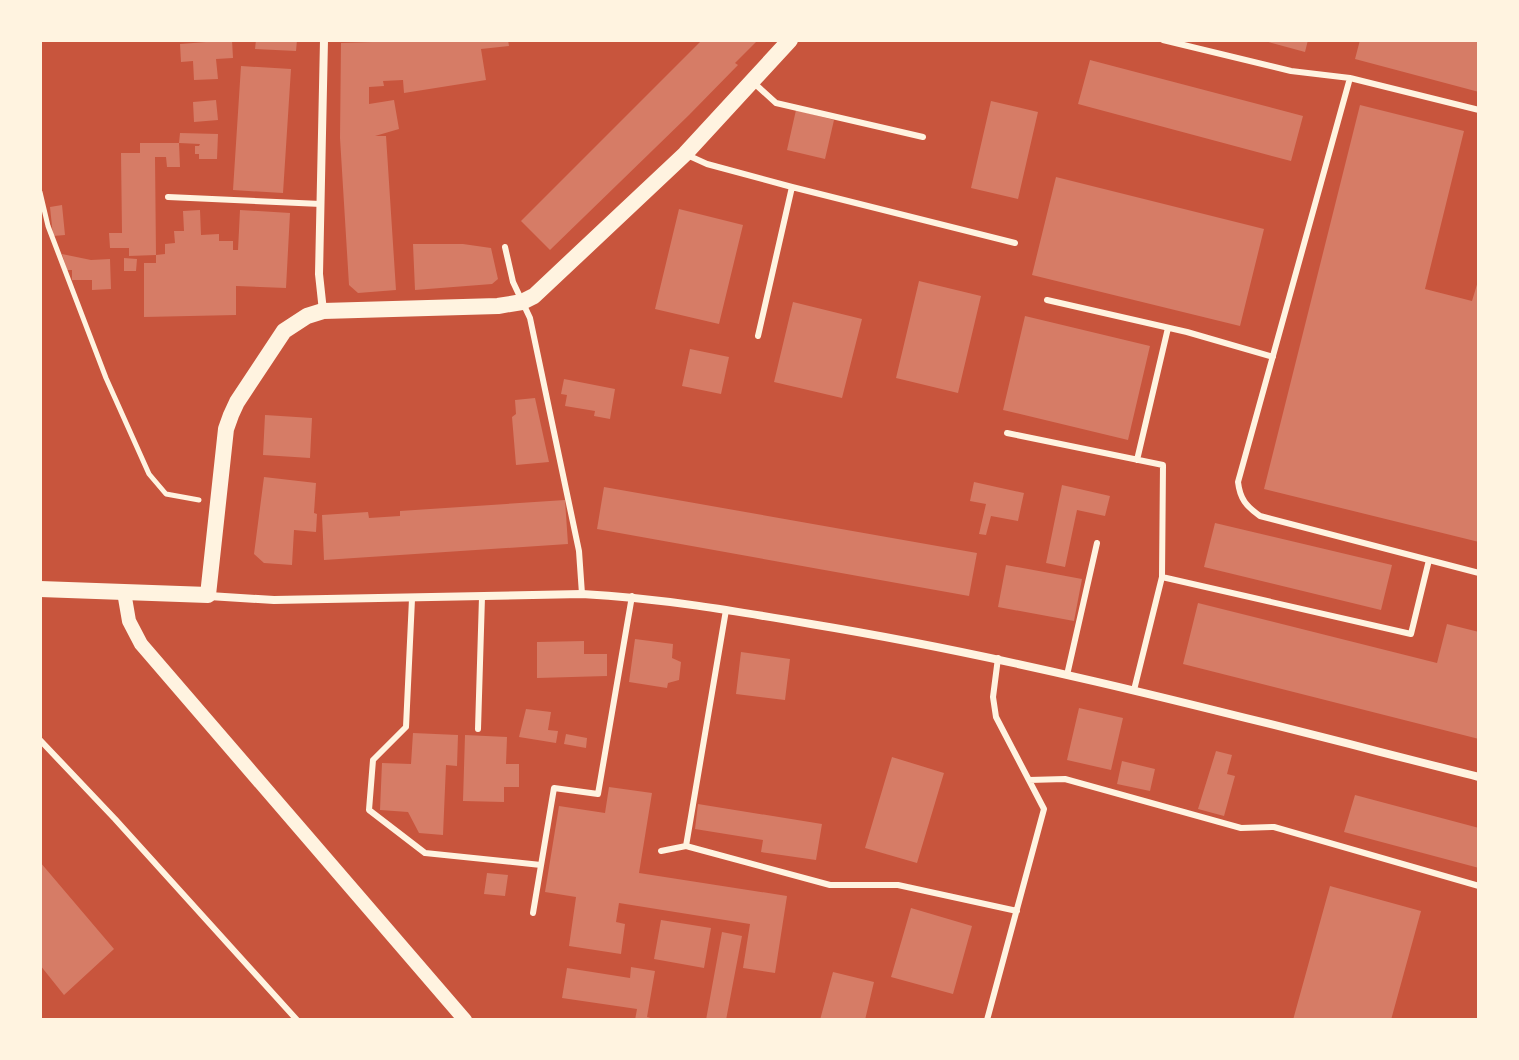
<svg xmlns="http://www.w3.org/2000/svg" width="1519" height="1060" font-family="Lora,serif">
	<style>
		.building { fill: #d67c66 }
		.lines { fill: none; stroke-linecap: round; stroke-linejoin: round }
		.path { stroke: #fff3e0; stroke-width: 5 }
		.service { stroke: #fff3e0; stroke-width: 6 }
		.minor { stroke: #fff3e0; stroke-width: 8 }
		.tertiary { stroke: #fff3e0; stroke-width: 14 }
		.secondary { stroke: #fff3e0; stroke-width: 16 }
	</style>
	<rect width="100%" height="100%" fill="#c8553d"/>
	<!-- building -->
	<path class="building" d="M232,40l1,18 -17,1 2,20 -24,1 -1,-19 -12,1 -1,-18z
		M256,40h41l-1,11 -41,-2z
		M434,40h74l1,6 -28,3 5,31 -82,13 -1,-13 -20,1 1,5 -15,1v17l25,-4 5,29 -24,7h11l10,154 -38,3 -9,-8 -9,-147 1,-95z
		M702,40h56l-23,23 3,2 -49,50 -139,135 -29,-29z
		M1261,40h47l-3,12z
		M1360,40h119v52l-124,-33z
		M1090,60l213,56 -12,45 -213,-57z
		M241,66l50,3 -8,124 -50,-3z
		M216,100l2,20 -24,2 -1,-20z
		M991,101l47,11 -20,87 -47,-11z
		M1360,105l104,26 -39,158 47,12 7,-23v264l-215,-53z
		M796,110l38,10 -9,39 -38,-9z
		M180,133l38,1 -1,25h-18v-5h-4v-8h4l1,-2 -21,-1z
		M140,143h39l1,24h-13l-1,-10h-11l1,98 -27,1v-8h-19l-1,-15h13l-1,-80h19z
		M1056,177l208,52 -24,97 -208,-51z
		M62,205l3,30 -12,1 -3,-29z
		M679,209l64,16 -24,99 -64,-15z
		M200,210l1,25 18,-1v7h14v9h5l2,-40 50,3 -4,75 -50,-2v29l-92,2v-54h12v-8l9,-1v-10l10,-1 -1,-12h10l-1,-20z
		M413,244h50l28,4 7,31 -6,5 -77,6z
		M62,254l29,6 19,-1 1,30 -19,1v-10h-20v-10h-5z
		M124,258l13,1 -1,12h-12z
		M919,281l62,15 -23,97 -62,-15z
		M793,302l69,17 -20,79 -68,-16z
		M1025,316l125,30 -22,94 -125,-30z
		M690,349l39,8 -8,37 -39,-8z
		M564,379l51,10 -5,30 -16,-3 1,-5 -30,-5 2,-11 -6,-1z
		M535,398l14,64 -33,3 -4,-48 4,-3 -1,-14z
		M265,415l47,3 -2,40 -47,-3z
		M264,477l52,6 -2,30 3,1 -1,18 -22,-2 -2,35 -28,-2 -10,-9z
		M974,482l50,11 -6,28 -27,-5 -5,19 -7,-1 7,-30 -16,-3z
		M1062,485l48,11 -5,20 -28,-6 -12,57 -19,-4z
		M604,487l373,66 -8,43 -372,-67z
		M565,500l3,44 -244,16 -2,-45 46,-3 1,6 31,-2v-5z
		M1215,523l177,42 -11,45 -177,-43z
		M1006,565l76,14 -8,42 -76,-14z
		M1198,603l239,60 10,-39 32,8v107l-296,-75z
		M635,639l38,5 -1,14 9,4 -2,18 -11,3 -1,5 -38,-6z
		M584,641v13h23v22l-70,2v-36z
		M741,652l49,7 -5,41 -49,-6z
		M1079,708l44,10 -12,52 -44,-10z
		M526,709l25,3 -3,18 10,1 -2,12 -37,-6z
		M413,733l45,2 -1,31 -11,-1 -3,70 -24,-2 -11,-21 -28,-2 2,-47 29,1z
		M566,734l21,4 -1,10 -22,-4z
		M465,735l42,2 -1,27h13v23h-15v15l-41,-1z
		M1216,751l16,4 -5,19 8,2 -11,40 -26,-7z
		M892,757l52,16 -27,90 -52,-15z
		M1122,761l33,8 -5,22 -33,-7z
		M609,787l43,6 -13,80 148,23 -12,77 -32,-5 7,-44 -131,-21 -3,19 9,2 -4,30 -52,-8 7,-49 -31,-5 14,-86 46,7z
		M1355,795l124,33v40l-135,-36z
		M698,804l124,20 -6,36 -55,-8 2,-12 -68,-11z
		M40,862l74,87 -50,46 -24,-30z
		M487,873l21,2 -3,21 -21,-2z
		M1330,886l91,25 -30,109h-98z
		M911,908l61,18 -19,68 -62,-17z
		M661,920l50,8 -7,40 -50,-9z
		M722,932l20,4 -16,84h-20z
		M631,967l24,4 -8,46 11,3h-23l2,-11 -75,-11 5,-30 63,10z
		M833,972l41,10 -9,38h-45z"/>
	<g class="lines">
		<!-- path -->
		<path class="path" d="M40,192l8,34 58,152 43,96 17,20 33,6"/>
		<!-- service -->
		<path class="service" d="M1163,40l128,31 59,7 129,32
			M1350,78l-112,404c2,17 8,24 22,34l219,57
			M754,83l22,20 147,34
			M685,154l22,10 85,23 223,56
			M168,197l153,7
			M505,247l8,35 17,36 49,233 3,43
			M1047,300l140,32 86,25
			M758,336l34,-149
			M1007,433l156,32 -1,112 -28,113
			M1137,460l31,-132
			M1162,577l249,57 18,-74
			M412,599l-6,128 -33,33 -4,50 56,43 116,12
			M1067,675l30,-132
			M478,729l4,-132
			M40,740l75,79 182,201
			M1029,780l36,-1 176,49 33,-1 205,59
			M686,846l40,-236
			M661,851l25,-5 144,39h68l119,26
			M533,913l21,-125 44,6 34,-198
			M987,1020l57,-211 -48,-92 -3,-20 5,-39"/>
		<!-- minor -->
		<path class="minor" d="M323,311l-4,-37 5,-234
			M209,596l65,4 308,-6c77,4 153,17 229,30 225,37 446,97 668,153"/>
		<!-- tertiary -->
		<path class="tertiary" d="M124,592l5,29 12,23 324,376"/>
		<!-- secondary -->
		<path class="secondary" d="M40,589l168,6 18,-166 5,-14 6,-13 47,-71 23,-15 16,-5 175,-5 24,-4 12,-6 151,-142 105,-114"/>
	</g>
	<!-- border -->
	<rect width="1519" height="1060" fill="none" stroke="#fff3e0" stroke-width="84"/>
</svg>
